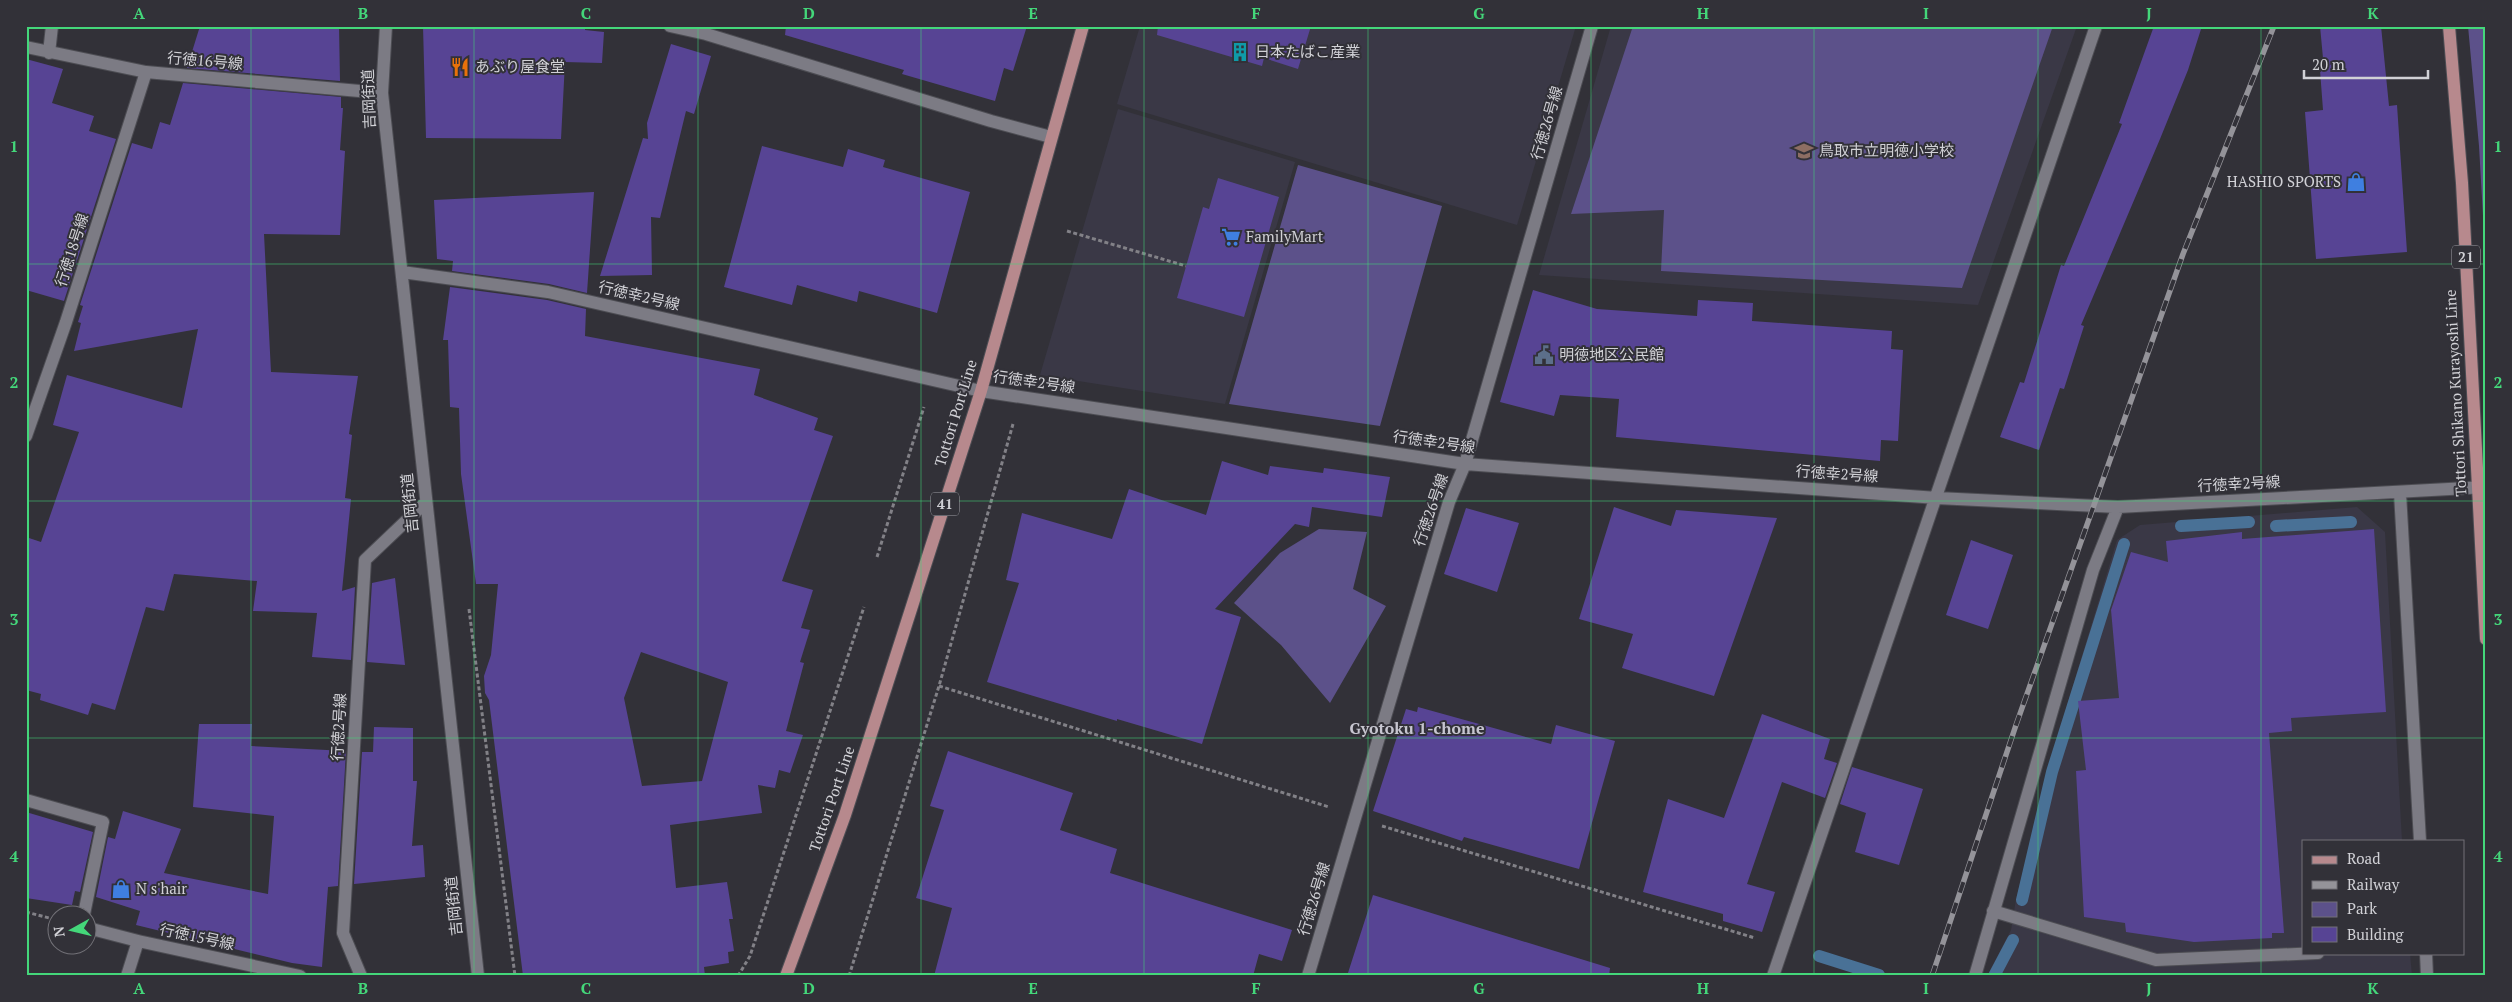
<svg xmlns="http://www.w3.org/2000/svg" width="2512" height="1002" font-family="'PT Serif','Noto Sans JP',serif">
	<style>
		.built { fill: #3a3846 }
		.green { fill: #5c518a }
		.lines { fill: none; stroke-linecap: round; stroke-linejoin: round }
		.stream { stroke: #497196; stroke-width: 12 }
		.building { fill: #574494; fill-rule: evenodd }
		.minor-casing { stroke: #4d4d53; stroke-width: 14 }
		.major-casing { stroke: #4d4d53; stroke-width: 14 }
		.path { stroke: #828187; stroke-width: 3; stroke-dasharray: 4 2.5; stroke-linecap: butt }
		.minor { stroke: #7c7b84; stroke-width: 12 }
		.major { stroke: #b7898d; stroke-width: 12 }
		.rail-casing { stroke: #949399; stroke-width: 5.5 }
		.rail { stroke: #323138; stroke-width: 4; stroke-dasharray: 11; stroke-linecap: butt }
		.grid { fill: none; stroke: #44d77a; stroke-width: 1; stroke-opacity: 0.55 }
		.labels { text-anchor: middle; stroke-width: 4; stroke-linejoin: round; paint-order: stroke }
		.shield { fill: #323138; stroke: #a1a1a7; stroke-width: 1 }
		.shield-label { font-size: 14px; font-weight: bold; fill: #d1d1d6 }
		.poi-label { font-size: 15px; fill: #d1d1d6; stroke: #323138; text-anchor: start }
		.street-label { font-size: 15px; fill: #d1d1d6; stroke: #323138 }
		.neighbourhood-label { font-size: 16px; font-weight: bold; fill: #c7c6d0; stroke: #323138 }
		.neatline { fill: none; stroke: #44d77a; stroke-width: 2 }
		.grid-label { font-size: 16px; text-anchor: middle; font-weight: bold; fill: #44d77a }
	</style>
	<rect width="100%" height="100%" fill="#323138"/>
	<!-- built -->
	<path class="built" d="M1140,26h436l-59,199 -400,-121z
		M1611,26h466l-99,279 -439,-30z
		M1118,109l177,53 -70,242 -185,-29z
		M2357,507l28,25 17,309h-99v112h107l2,23h-425l24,-46 5,-31 39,-154 62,-205 23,-15z"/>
	<!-- green -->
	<path class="green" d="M1633,26h420l-91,262 -301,-17 3,-61 -93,4z
		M2468,26h16l2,242 -7,-122z
		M1298,165l144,41 -62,220 -151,-22z
		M1319,529l48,3 -14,57 33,17 -56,97 -49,-58 -47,-42 46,-50z"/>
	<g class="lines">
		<!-- stream -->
		<path class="stream" d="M2181,526l68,-4
			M2276,526l75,-4
			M2022,900l30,-128 72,-228
			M1819,956l60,19
			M1994,976l19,-36"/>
	</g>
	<!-- building -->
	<path class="building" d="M200,26h139l1,55 -153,-13z
		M423,26h162v4l19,2 -2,31 -37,-1 -4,77 -135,-1z
		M786,26h241l-14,45 -9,-3 -9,33 -93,-27 2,-4 -119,-35z
		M1158,26h153l-13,43 -34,-11 -2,8 -105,-31z
		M2154,26h48l-14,44 -28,69 -79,186 3,1 -20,63 -4,-1 -21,62 -39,-13 20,-55 4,1 37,-118 3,1 58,-142 -3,-1z
		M2320,26h61l8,80 8,-1 10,147 -91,7 -11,-147 18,-2 -3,-40 4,-1z
		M671,44l40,12 -17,58 -8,-3 -26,107 -9,-1 1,58 -52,1 43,-138 5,1 -1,-16z
		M26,59l37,10 -11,34 42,13 -5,15 27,8 -52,162 -38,-11z
		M183,83l158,14v11h2l-3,42 5,1 -5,84 -76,-1 7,138 87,4 -9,58 3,1 -7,63 6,1 -9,92 13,-4 -4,73 -39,-3 5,-44 -64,-2 4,-30 -83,-7 -10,37 -18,-4 -31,103 -23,-7 -4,12 -48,-15 1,-6 -15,-4v-153l15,5 38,-110 -26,-7 14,-50 115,33 16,-79 -124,22 7,-28 -3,-1 5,-16 -3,-1 52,-162 20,6 8,-27 10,3z
		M762,146l81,21 5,-18 37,11 -2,7 87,25 -33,121 -78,-22 -2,11 -60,-17 -5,20 -68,-18z
		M1218,178l61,19 -35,120 -67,-19 26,-91 6,2z
		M594,192l-7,101 -38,-9 -97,-13 1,-10 -16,-2 -3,-59z
		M450,287l97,13 39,9 -1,27 175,33 -6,26 64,23 -4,12 19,6 -51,145 31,9 -12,38 9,2 -10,32 4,1 -18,68 17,4 -13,38 -11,-3 -4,18 -17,-3 4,28 -92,12 6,63 51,-6 6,37h-4l5,32 -6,1 1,11 -25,4 1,9h-182l-34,-276 -4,-7 -1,-17 7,-21 7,-71h-22l-15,-110 -2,-66 -9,-1 -2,-67h-5zM641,652l87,30 -26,99 -60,5 -18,-88z
		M1533,290l64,19 100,7 1,-16 55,3 -1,18 140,10 -1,18 12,1 -5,91 -17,-1 -1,21 -264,-24 3,-38 -59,-4 -6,21 -54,-14z
		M1222,461l46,14 2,-9 53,7 1,-5 66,9 -8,40 -70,-10 -3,20 -14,-3 -80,85 26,8 -39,127 -85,-25v2l-130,-39 32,-99 -13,-3 16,-67 90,26 17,-50 77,26z
		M1614,507l57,19 5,-16 101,8 -63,178 -92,-28 11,-34 -54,-15z
		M1466,508l53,15 -22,69 -53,-18z
		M2374,529l12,183 -95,6 1,13 -23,2 15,200h-12v5l-78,4 -68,-10 -1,-9 -41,-6 -8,-146 10,-1 -8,-69 41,-3 -8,-88 20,-58 37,10 -2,-21 76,-9v7z
		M1971,540l42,15 -25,74 -42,-14z
		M395,578l10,87 -38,-3 5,-79z
		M1418,707l133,37 5,-19 59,16 -36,128 -115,-32 -2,4 -89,-30 33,-102 11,3z
		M1762,714l68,25 -6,20 13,4 -12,35 -43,-16 -35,102 28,8 -13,40 -39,-11v-7l-80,-22 25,-93 56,19z
		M199,724h53l-1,22 95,5 -8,135 -10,1 -6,80 -30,-4 -156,-38 4,-14 -44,-14 12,-60 7,2 8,-28 58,18 -17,44 104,21 6,-78 -81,-9z
		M374,727l39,1v53h4l-5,65 11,-1 2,32 -71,7 8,-132h11z
		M948,751l125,42 -13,37 57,19 -7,24 182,57 -10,31 -23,-7 -6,22h-319l18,-68 -36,-10 28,-88 -14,-4z
		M1852,767l71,22 -24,76 -44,-13 11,-39 -26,-9z
		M26,812l67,20 -13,60 -5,-1 -3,14 -46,-7z
		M1373,895l237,73 -1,8h-262z"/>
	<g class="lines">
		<!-- minor casing -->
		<g class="minor-casing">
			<path id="minor" d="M386,26l-4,67 96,883
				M670,26l36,8 285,87 60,16
				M26,47l120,25 236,21
				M49,53l3,-27
				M402,272l146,20 433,99 484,73 472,34 181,9 368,-20
				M26,436l40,-114 80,-250
				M2400,493l20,348
				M26,800l77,22 -19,92
				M1993,911l163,49 162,-7
				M88,928l50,13 162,35
				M2426,953l1,23
				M127,976l11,-35
				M361,976l-18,-43 22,-373 61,-58
				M1308,976l141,-474 16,-38 127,-438
				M1773,976l323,-950
				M1975,976l118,-406 25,-63"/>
		</g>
		<!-- major casing -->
		<g class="major-casing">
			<path id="major" d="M2449,26l13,157 24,456
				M786,976l59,-161 136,-424 102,-365"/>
		</g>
		<!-- path -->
		<path class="path" d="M1067,231l119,35
			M877,557l47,-150
			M469,609l46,367
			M939,686l390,121
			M1382,826l373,112
			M26,912l31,8
			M738,976l12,-20 114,-349
			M849,976l90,-290 74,-262"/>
		<!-- minor -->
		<use href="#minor" class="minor"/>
		<!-- major -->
		<use href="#major" class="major"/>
		<!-- rail casing -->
		<g class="rail-casing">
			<path id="rail" d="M1932,976l84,-251 167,-471 91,-228"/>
		</g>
		<!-- rail -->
		<use href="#rail" class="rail"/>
	</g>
	<!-- grid -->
	<path class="grid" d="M251,26v950M474,26v950M698,26v950M921,26v950M1144,26v950M1368,26v950M1591,26v950M1814,26v950M2038,26v950M2261,26v950M26,264h2460M26,501h2460M26,738h2460"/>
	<!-- icons -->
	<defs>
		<g id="building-bare" transform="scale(1.5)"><path d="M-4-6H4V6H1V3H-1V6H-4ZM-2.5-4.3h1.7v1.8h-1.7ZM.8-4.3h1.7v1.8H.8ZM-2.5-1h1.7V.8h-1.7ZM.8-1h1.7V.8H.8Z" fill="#0f9aa8" stroke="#323138" stroke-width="2.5" paint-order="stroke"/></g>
		<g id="restaurant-bare" transform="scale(1.5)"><path d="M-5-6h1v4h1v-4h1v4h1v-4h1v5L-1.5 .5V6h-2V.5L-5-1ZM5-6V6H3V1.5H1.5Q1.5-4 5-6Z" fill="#e8710a" stroke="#323138" stroke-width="2.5" paint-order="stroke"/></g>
		<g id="school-bare" transform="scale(1.5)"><path d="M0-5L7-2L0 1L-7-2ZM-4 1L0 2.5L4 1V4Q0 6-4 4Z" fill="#8d6e63" stroke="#323138" stroke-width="2.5" paint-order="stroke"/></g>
		<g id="shop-bare" transform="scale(1.5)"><path d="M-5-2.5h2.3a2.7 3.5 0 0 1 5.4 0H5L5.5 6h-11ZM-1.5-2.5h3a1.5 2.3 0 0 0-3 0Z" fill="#3f7fe0" stroke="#323138" stroke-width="2.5" paint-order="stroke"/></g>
		<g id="supermarket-bare" transform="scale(1.5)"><path d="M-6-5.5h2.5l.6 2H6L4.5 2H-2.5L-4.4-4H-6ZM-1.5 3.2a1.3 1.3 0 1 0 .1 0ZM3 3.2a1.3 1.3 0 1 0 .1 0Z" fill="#3f7fe0" stroke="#323138" stroke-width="2.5" paint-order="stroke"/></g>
		<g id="civic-bare" transform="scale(1.5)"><path d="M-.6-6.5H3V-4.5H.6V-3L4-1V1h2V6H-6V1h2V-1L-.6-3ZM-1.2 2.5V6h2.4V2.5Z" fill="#5c6f8a" stroke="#323138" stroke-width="2.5" paint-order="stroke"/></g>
	</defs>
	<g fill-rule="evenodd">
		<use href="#building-bare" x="1240" y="52"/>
		<use href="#restaurant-bare" x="460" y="67"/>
		<use href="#school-bare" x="1804" y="151"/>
		<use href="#shop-bare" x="2356" y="182"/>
		<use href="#supermarket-bare" x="1231" y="237"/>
		<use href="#civic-bare" x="1544" y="355"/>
		<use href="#shop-bare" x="121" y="889"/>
	</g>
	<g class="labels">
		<!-- shield labels -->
		<g class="shield">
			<rect x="2452" y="245.5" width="28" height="23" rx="4"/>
			<rect x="931" y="492.5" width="28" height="23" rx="4"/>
		</g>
		<g class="shield-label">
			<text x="2466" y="262">21</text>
			<text x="945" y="509">41</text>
		</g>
		<!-- poi labels -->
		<g class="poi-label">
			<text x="1255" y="57">日本たばこ産業</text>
			<text x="475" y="72">あぶり屋食堂</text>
			<text x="1819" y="156">鳥取市立明徳小学校</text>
			<text x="2341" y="187" text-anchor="end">HASHIO SPORTS</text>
			<text x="1246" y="242">FamilyMart</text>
			<text x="1559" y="360">明徳地区公民館</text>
			<text x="136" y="894">N s'hair</text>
		</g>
		<!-- street labels -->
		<g class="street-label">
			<text transform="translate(205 61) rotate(5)" y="5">行徳16号線</text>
			<text transform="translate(369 99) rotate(-92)" y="5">吉岡街道</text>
			<text transform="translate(1547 123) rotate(-74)" y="5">行徳26号線</text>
			<text transform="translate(72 250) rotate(-72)" y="5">行徳18号線</text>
			<text transform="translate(639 296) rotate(13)" y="5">行徳幸2号線</text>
			<text transform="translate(1034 382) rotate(8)" y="5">行徳幸2号線</text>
			<text transform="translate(2456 393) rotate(-93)" y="5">Tottori Shikano Kurayoshi Line</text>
			<text transform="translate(956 413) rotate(-73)" y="5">Tottori Port Line</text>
			<text transform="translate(1434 442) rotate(8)" y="5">行徳幸2号線</text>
			<text transform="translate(1837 474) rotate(4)" y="5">行徳幸2号線</text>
			<text transform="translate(2239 484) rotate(-3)" y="5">行徳幸2号線</text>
			<text transform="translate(410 503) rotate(-96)" y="5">吉岡街道</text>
			<text transform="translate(1431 510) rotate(-71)" y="5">行徳26号線</text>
			<text transform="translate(339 727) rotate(-87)" y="5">行徳2号線</text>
			<text transform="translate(832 799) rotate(-71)" y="5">Tottori Port Line</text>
			<text transform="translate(1314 899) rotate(-73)" y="5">行徳26号線</text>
			<text transform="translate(454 906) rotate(-96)" y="5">吉岡街道</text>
			<text transform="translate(197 937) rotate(12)" y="5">行徳15号線</text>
		</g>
		<!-- neighbourhood labels -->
		<g class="neighbourhood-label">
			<text x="1417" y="734">Gyotoku 1-chome</text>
		</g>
	</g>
	<!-- border -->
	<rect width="2512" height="1002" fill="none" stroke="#323138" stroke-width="55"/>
	<!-- legend -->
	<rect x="2302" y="840" width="162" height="115" fill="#323138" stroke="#727177"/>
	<rect x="2312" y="856" width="25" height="8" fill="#b7898d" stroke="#727177"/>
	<text x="2347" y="864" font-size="15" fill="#d1d1d6">Road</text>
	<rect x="2312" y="881" width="25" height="8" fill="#949399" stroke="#727177"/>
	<text x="2347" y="890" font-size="15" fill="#d1d1d6">Railway</text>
	<rect x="2312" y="902" width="25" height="15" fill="#5c518a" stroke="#727177"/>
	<text x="2347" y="914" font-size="15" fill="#d1d1d6">Park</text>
	<rect x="2312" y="927" width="25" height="15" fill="#574494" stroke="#727177"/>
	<text x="2347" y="940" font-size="15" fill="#d1d1d6">Building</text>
	<!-- north arrow -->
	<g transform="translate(72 930) rotate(262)"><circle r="24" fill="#323138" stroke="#727177"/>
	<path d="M0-4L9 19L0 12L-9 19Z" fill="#44d77a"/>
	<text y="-8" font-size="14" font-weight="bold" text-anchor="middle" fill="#d1d1d6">N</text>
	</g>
	<!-- scale -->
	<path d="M2304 70v8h124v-8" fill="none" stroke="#d1d1d6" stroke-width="2.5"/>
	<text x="2312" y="70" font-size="15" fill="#d1d1d6" stroke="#323138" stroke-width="4" paint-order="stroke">20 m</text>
	<rect x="28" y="28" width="2456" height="946" class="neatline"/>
	<g class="grid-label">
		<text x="139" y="19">A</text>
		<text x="363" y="19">B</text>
		<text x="586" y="19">C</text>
		<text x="809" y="19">D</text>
		<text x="1033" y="19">E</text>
		<text x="1256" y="19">F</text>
		<text x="1479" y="19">G</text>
		<text x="1703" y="19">H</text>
		<text x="1926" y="19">I</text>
		<text x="2149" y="19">J</text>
		<text x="2373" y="19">K</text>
		<text x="14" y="152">1</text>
		<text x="2498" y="152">1</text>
		<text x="14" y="388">2</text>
		<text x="2498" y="388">2</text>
		<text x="14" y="625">3</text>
		<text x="2498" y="625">3</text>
		<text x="14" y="862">4</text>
		<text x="2498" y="862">4</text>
		<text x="139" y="994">A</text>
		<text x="363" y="994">B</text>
		<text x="586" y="994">C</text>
		<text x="809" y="994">D</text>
		<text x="1033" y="994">E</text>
		<text x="1256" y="994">F</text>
		<text x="1479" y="994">G</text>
		<text x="1703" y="994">H</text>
		<text x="1926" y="994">I</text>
		<text x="2149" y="994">J</text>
		<text x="2373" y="994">K</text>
	</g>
</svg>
